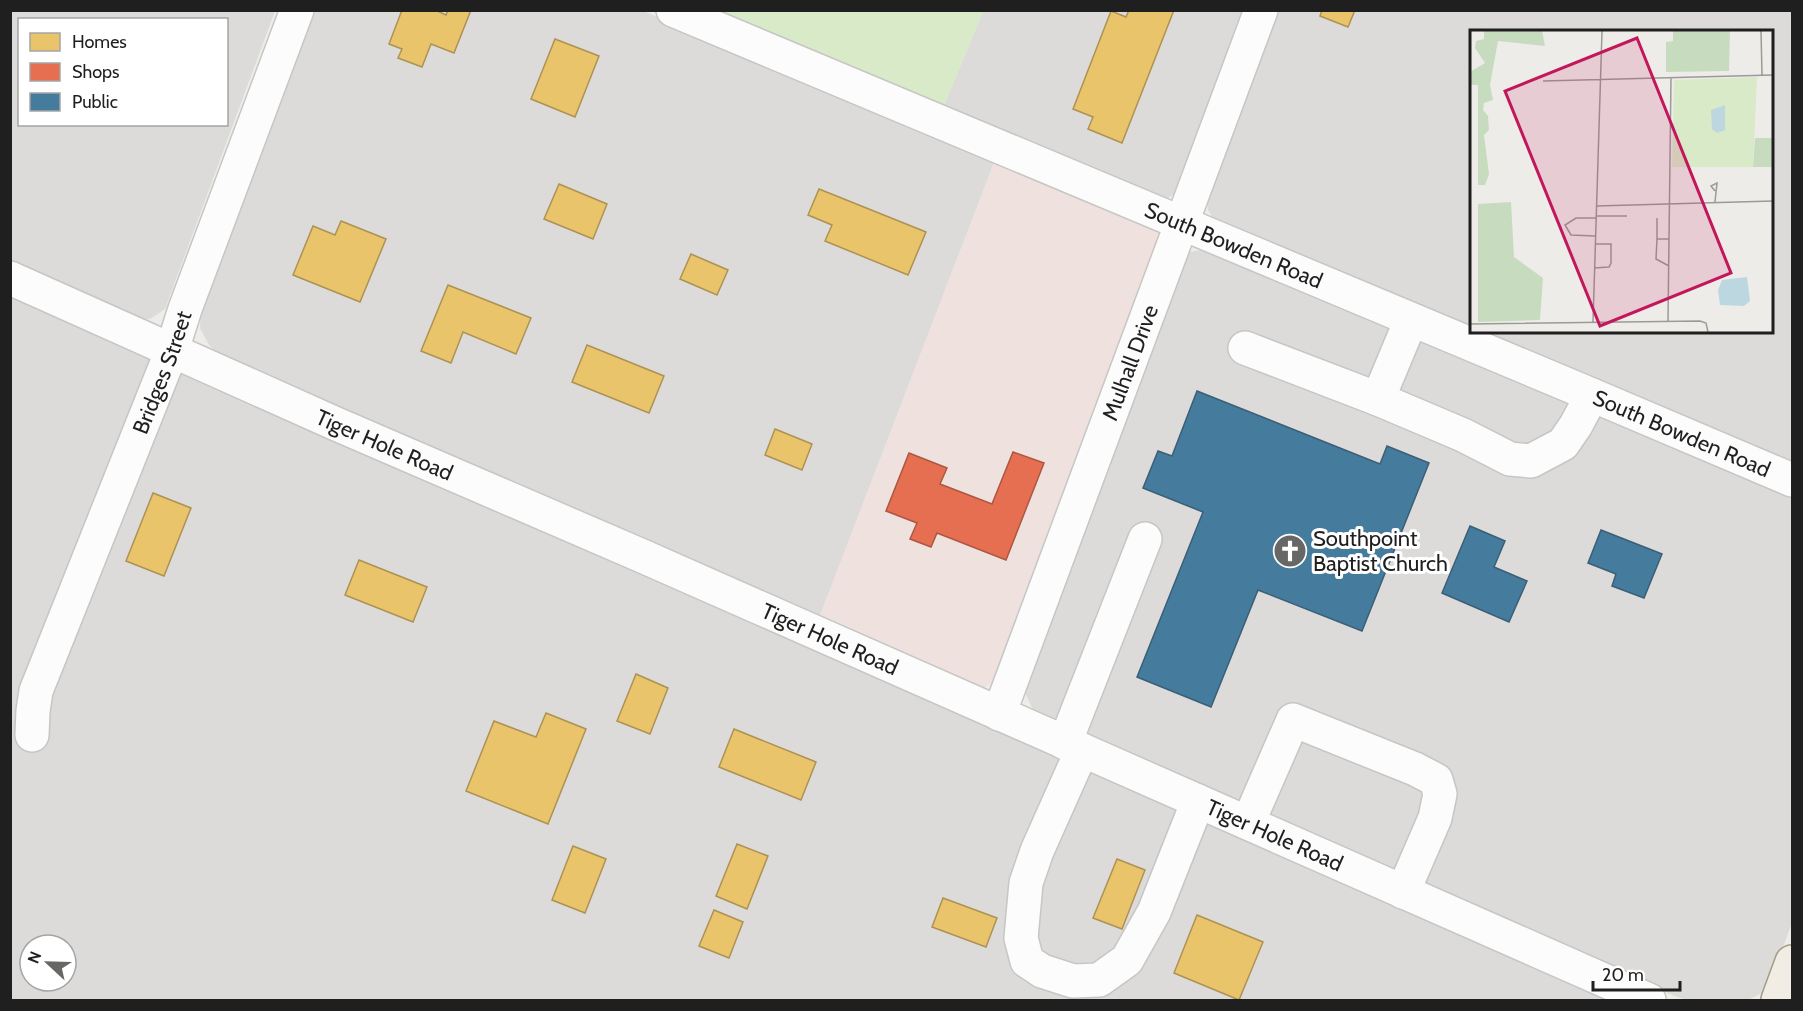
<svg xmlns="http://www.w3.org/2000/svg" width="1803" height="1011" font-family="Cabin,sans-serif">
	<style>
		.residential { fill: #dddbd9; fill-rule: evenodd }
		.commercial { fill: #efe1de }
		.religious { fill: #dcdbd9 }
		.grass { fill: #d9eac8 }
		.homes { fill: #e9c46a; stroke: #ac9254; stroke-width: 1.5 }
		.shops { fill: #e76f51; stroke: #ab5742; stroke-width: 1.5 }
		.public { fill: #457b9d; stroke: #3a5f77; stroke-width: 1.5 }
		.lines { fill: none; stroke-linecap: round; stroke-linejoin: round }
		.minor-casing { stroke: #c6c6c4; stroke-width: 36 }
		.major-casing { stroke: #a49c84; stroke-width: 36 }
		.minor { stroke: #fcfcfc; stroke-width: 33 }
		.major { stroke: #f1ede5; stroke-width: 33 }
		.labels { text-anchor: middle; stroke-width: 6; stroke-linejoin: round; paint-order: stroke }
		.street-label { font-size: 22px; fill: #1f1f1f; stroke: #fff }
		.poi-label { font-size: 22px; fill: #1f1f1f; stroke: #fff; text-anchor: start }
		.inset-road { fill: none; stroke: #9b9a98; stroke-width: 1.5 }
		.view { fill: #c2185b; fill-opacity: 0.15; stroke: #c2185b; stroke-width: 3 }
		.inset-edge { fill: none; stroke: #1f1f1f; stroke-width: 3 }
	</style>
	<rect width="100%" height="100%" fill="#eeece8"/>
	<!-- residential -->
	<path class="residential" d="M11,11h264l-110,298 -15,10h-14l-125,-55zM20,20h206v104h-206z
		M311,11h332l354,144 -179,466 -594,-262 -15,-14 -9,-17 1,-28z
		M983,11h265l-66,177 -15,11h-15l-209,-91z
		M1270,11h522v456l-572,-238 -12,-19 -3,-25zM1472,32h300v300h-300z
		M11,293l1603,707h-1603zM30,945h36v36h-36z"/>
	<!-- commercial -->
	<path class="commercial" d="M997,155l164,77 -167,450 -13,7 -163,-68z"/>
	<!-- religious -->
	<path class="religious" d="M1206,249l586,244v430l-21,56 -9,14 -14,7h-60l-11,-3 -641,-281 -10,-21v-22l151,-410 13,-11z"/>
	<!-- grass -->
	<path class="grass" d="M707,11h276l-40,97z"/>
	<!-- homes -->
	<path class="homes" d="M402,10h33l11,5 2,-5h23l-17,43 -23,-9 -9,23 -24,-9 4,-9 -13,-5z
		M1129,10h45l-52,133 -34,-14 5,-12 -20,-8 38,-98 15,6z
		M1322,10h33l-7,17 -28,-11z
		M555,39l44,17 -24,61 -44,-18z
		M559,184l48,20 -14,35 -49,-20z
		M819,189l107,43 -18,43 -83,-34 7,-16 -24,-10z
		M341,221l45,18 -26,63 -67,-27 20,-49 22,9z
		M691,254l37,16 -11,25 -37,-16z
		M448,285l83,33 -15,36 -53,-22 -12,31 -30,-12z
		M587,345l77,31 -15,37 -77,-31z
		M775,429l37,15 -10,26 -37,-15z
		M153,493l38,15 -27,68 -38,-15z
		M359,560l68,27 -14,35 -68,-27z
		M636,674l32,14 -18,46 -33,-13z
		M546,713l40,16 -38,95 -82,-33 28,-70 42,16z
		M734,729l82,33 -15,38 -82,-33z
		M737,844l31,12 -21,53 -31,-13z
		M573,846l33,13 -21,54 -33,-13z
		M1117,859l28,11 -23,59 -29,-11z
		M943,898l54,20 -11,29 -54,-20z
		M714,910l29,12 -14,36 -30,-12z
		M1197,915l66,27 -24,58 -65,-27z"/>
	<!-- shops -->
	<path class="shops" d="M1013,452l31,11 -38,97 -69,-27 -6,14 -21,-8 7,-16 -31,-12 23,-58 38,15 -7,16 52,20z"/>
	<!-- public -->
	<path class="public" d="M1197,391l183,73 7,-18 42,17 -67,168 -104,-41 -47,117 -74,-30 66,-165 -60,-24 15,-37 14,5z
		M1470,526l35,15 -11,26 33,14 -18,41 -67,-29z
		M1601,530l61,24 -18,44 -32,-12 4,-12 -28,-11z"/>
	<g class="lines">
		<!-- minor casing -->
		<g class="minor-casing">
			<g id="minor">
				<path id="s1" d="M673,10l919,385 200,85"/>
				<path id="s2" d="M10,278l324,145 306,132 1009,445"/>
				<path d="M1411,320l-33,79 85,36 47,24 21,2 32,-17 13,-19 16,-30"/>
				<path d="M1245,348l133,51"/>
				<path id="s3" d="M999,714l262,-704"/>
				<path id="s4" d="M32,735l1,-24 3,-20 136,-341 13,-41 112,-299"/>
				<path d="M1065,743l80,-204"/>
				<path d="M1082,750l-45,101 -11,32 -5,55 6,23 15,10 31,10 26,-1 28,-20 27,-48 44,-111"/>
				<path d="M1248,823l45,-103 122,49 21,11 4,14 -5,24 -32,74"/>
			</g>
		</g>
		<!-- major casing -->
		<g class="major-casing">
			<path id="major" d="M1778,1000l14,-38"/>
		</g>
		<!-- minor -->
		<use href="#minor" class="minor"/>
		<!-- major -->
		<use href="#major" class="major"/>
	</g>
	<!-- icons -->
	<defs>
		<g id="church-disc" transform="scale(1.725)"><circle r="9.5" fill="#676765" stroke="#fff"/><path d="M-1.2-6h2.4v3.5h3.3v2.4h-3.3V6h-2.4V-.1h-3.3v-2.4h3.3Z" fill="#fff"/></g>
	</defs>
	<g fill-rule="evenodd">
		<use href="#church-disc" x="1290" y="551"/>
	</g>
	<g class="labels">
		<!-- street labels -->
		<g class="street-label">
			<text dy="8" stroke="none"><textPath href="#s1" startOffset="608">South Bowden Road</textPath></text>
			<text dy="8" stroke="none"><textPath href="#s3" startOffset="375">Mulhall Drive</textPath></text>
			<text dy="8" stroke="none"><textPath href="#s4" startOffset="387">Bridges Street</textPath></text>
			<text dy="8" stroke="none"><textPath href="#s1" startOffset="1094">South Bowden Road</textPath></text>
			<text dy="8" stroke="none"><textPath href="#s2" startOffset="410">Tiger Hole Road</textPath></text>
			<text dy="8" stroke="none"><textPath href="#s2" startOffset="896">Tiger Hole Road</textPath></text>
			<text dy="8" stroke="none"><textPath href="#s2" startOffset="1382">Tiger Hole Road</textPath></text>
		</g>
		<!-- poi labels -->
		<g class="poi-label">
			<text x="1313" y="546">Southpoint<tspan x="1313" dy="25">Baptist Church</tspan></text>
		</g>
	</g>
	<!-- overview -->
	<g transform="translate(1470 30)">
		<rect width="303" height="303" fill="#eeece8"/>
		<path d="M287,47l-4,90h-81l2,-87z" fill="#d9eac8"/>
		<path d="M14,1h58l3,15 -47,-5 -8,44 3,15 -9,3 -1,7 5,6 1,14 -5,5 5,39 -4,11h-7v-100h-8v-13l15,-9 -10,-15 1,-7 8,-2zM203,1h57l-1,40 -63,1v-30l7,-1zM285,108h18v29h-20zM41,172l3,55 29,21 -3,42 -62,2v-118z" fill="#c7dcbe"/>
		<path d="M255,75v25l-8,3 -5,-4 -1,-19zM277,247l3,24 -6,5 -24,-1 -2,-15 4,-10z" fill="#bcd7e0"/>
		<path class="inset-road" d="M291,1l1,44M73,51l230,-6M245,172l2,-19 -6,3 4,5M126,176l177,-5M126,186h31M187,188v21M125,206l-24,-1 -6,-10 11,-7h20M199,236l-13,-7 1,-20h12M124,238l15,-1 2,-4v-19h-16M198,291l3,-244M123,292l9,-291M0,294l230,-3 6,2 2,9"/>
		<path class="view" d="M167,8l94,235 -131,53 -95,-235z"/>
		<rect width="303" height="303" class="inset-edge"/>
	</g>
	<!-- border -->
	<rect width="1803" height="1011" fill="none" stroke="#1f1f1f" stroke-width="24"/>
	<!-- legend -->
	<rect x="18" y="18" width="210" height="108" fill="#ffffff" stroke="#a5a5a5" stroke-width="1.5"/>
	<rect x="30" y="33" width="30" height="18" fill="#e9c46a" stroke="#a5a5a5" stroke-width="1.5"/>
	<text x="72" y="48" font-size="18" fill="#1f1f1f">Homes</text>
	<rect x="30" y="63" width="30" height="18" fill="#e76f51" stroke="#a5a5a5" stroke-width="1.5"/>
	<text x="72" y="78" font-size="18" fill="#1f1f1f">Shops</text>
	<rect x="30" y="93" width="30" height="18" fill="#457b9d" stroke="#a5a5a5" stroke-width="1.5"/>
	<text x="72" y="108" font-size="18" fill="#1f1f1f">Public</text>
	<!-- north arrow -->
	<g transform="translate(48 963) rotate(292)"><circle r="28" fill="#ffffff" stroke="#a5a5a5" stroke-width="1.5"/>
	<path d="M0-4.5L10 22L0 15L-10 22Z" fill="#676765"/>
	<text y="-9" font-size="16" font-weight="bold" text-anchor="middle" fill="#1f1f1f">N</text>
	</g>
	<!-- scale -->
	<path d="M1593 981v9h87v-9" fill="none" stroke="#1f1f1f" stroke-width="3"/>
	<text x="1602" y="981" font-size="18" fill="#1f1f1f" stroke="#ffffff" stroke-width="4.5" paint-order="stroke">20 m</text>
</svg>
